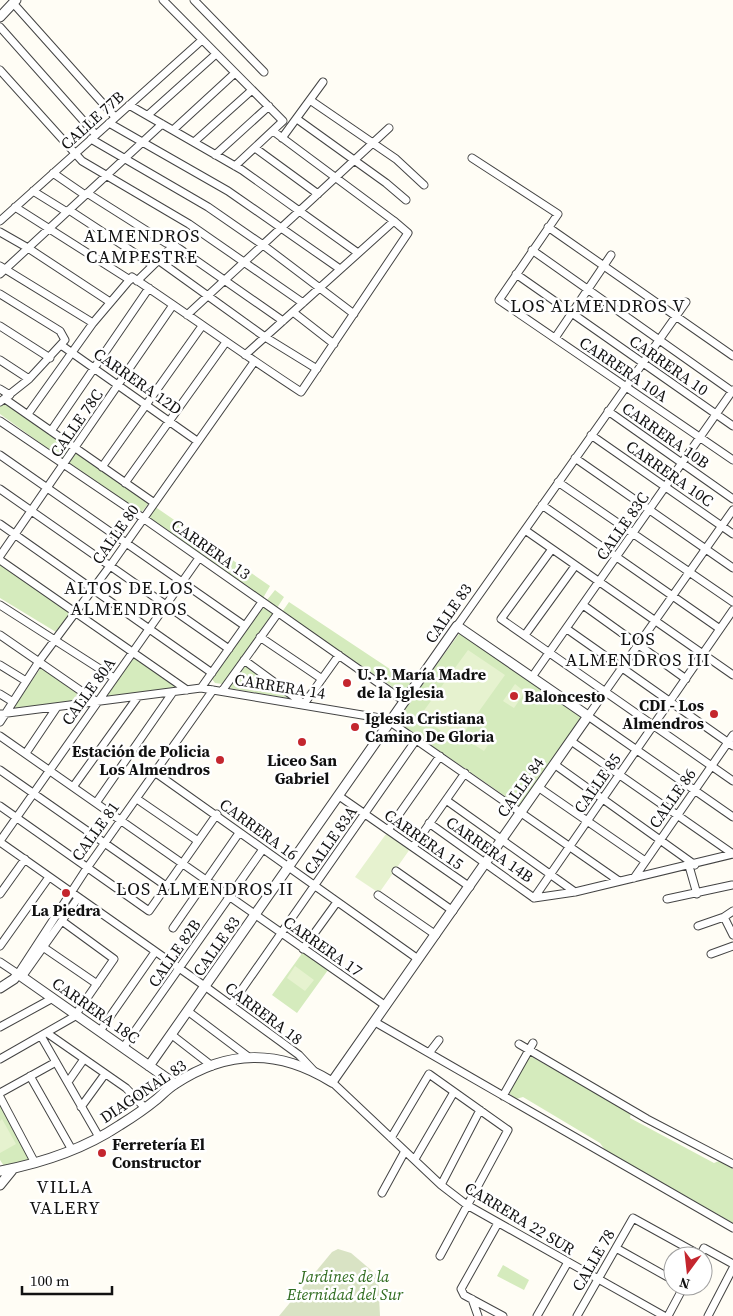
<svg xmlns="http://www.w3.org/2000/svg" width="733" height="1316" font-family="'Source Serif 4',serif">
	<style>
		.green { fill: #d5ebbd }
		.cemetery { fill: #d9e3c4 }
		.pitch { fill: #e6f2cf }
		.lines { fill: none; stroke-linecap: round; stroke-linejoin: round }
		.minor-casing { stroke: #444; stroke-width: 9 }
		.tertiary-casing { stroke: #444; stroke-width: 11 }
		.minor { stroke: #fff; stroke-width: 7 }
		.tertiary { stroke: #fff; stroke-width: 9 }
		.poi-dot { fill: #c4262e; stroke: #fff; stroke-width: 2 }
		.labels { text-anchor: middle; stroke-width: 5; stroke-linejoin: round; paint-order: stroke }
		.street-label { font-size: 16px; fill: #111; stroke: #fff }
		.poi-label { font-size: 16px; font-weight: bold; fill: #111; stroke: #fff; text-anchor: start }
		.park-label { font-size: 16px; font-style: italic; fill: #2f6b1f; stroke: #fff }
		.neighbourhood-label { font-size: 18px; letter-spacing: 1px; fill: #111; stroke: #fff }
	</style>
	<rect width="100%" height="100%" fill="#fffdf5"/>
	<!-- green -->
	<path class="green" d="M4,401l66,48 -8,10 -62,-45v-9z
		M76,452l73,51 -8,10 -73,-51z
		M154,506l116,80 -7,12 -116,-82z
		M0,563l70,50 -14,19 -56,-34z
		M275,590l9,7 -7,11 -10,-8z
		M289,602l122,81 -8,11 -121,-82z
		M264,606l9,8 -50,70 -8,-1 -3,-4z
		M461,631l123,86 -63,90 -125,-86z
		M134,656l44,31 -74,11z
		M246,664l46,35 -64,-11z
		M42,666l47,34 -76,8z
		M303,952l25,18 -31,43 -25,-18z
		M532,1057l99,56 -1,5 84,45 5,-2 14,8v54l-128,-73 -5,-7 -77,-46 -7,2 -7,-6 19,-35z
		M0,1100l31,59 -27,7 -4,-6z
		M503,1265l26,15 -5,10 -27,-14z"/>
	<!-- cemetery -->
	<path class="cemetery" d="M338,1249l13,4 27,23 2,40h-101l53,-64z"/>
	<!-- pitch -->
	<path class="pitch" d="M468,650l37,25 -48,67 -37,-26z
		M515,684l10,8 -11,16 -11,-7z
		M484,729l10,7 -10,15 -11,-7z
		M386,834l24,15 -31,44 -24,-16z
		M295,966l19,14 -9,11 -18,-13z
		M2,1119l14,25 -16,9v-32z"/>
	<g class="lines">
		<!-- minor casing -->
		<g class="minor-casing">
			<path id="minor" d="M163,0l120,121 -48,45
				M194,0l70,72
				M13,3l102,114
				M0,27l96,108
				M0,70l82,91 107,63 114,79
				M310,100l86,59 28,26
				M129,105l113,65 116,83
				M148,115l68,-61
				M297,119l89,64 20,17
				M109,123l119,68 112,78
				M173,130l62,-57
				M273,131l121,90
				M282,138l41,-56
				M91,139l117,68 55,38 91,69
				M194,142l58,-52
				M255,148l63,46
				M215,155l54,-49
				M472,158l86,56 -59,86 234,160
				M53,173l32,22
				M33,191l34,21
				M87,193l79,50 8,2 109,76
				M15,207l115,73
				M69,210l84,55
				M0,221l202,-181
				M548,227l185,129
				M0,232l28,16 82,54
				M532,250l201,142
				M158,260l107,77 52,32
				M0,266l93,57
				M0,274l162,-150
				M516,274l217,152
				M137,281l37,-36
				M0,294l60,37 5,9 -36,39 -29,23
				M293,312l41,32
				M187,315l202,-187
				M0,326l50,32
				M555,338l56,-83
				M61,345l136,96
				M0,360l29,19
				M0,389l10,6
				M5,399l148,103
				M608,411l125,88
				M28,414l65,-91 39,-46c57,38 112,78 169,115l107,-159 -14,-12 -149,134
				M0,421l143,97 261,183
				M51,431l98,-143
				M591,435l142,99
				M0,455l245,171
				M575,458l158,110
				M102,467l100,-141
				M558,482l175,120
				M125,483l101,-141
				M0,489l229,160
				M542,505l178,124
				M733,510l-145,206 145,101
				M0,524l212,149
				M525,530l208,145
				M552,549l-51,70 232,162
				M0,556l173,-251
				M0,560l187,130
				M0,605l114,73
				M583,605l103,74
				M457,626l229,-324
				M567,629l166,117
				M0,635l97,67
				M525,635l50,-69
				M260,637l62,42
				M244,660l60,44 35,-49
				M0,665l26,16
				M532,677l201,-287
				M201,688l61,-86
				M222,691l56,-78
				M0,694l13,8
				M0,714l201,-26 185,31 233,162
				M0,722l40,-62 70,-94 144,-204
				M0,736l386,270
				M571,741l162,113
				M26,753l31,-46
				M554,764l141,101
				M0,770l166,116
				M156,773l262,186
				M73,787l64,-89
				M538,787l107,74
				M339,796l131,91
				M137,799l61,42
				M446,800l129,92
				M96,803l77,-111
				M0,806l149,105 68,-97
				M429,823l105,75
				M388,830l52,-74
				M0,841l199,-283
				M0,842l206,145 93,68 14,15
				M413,847l52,-74
				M689,866l8,28
				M396,871l57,40
				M634,878l99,-143
				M0,894l25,-35
				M378,895l58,40
				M534,898l199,-288
				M534,898l41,-6 158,-38
				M667,899l65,-14
				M724,917l9,18
				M62,921l52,38 -38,55
				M698,926l26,-9 9,-6
				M173,928l66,-95
				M0,946l49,-69
				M43,947l54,37
				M303,949l34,-47
				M711,954l22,-8
				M0,962l18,12 69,-106 126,-178
				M22,977l56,-79
				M231,1005l185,-265
				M189,1012l61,46
				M375,1022l358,206
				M0,1027l53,-29
				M100,1031l55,-79
				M47,1033l79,55 19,20
				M172,1035l40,31
				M41,1036l58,101
				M519,1044l128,75 86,45
				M123,1048l140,-199
				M429,1053l10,-13
				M0,1059l77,-44
				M30,1076l42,74
				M68,1082l16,-23
				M332,1082l109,103 26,20 197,111
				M0,1093l56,-31
				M503,1096l30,-53
				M0,1097l35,66
				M81,1107l24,-33
				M391,1138l38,-64 79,56 -68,126
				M415,1159l39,-67
				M441,1185l39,-75
				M382,1193l23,-42
				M498,1223l-37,66 3,6 39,21
				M616,1248l57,32
				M700,1256l4,-8 29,16
				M472,1299l6,17
				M537,1316l31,-54
				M577,1316l56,-98 67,37
				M668,1316l16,-30
				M708,1316l25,-48"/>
		</g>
		<!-- tertiary casing -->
		<g class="tertiary-casing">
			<path id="tertiary" d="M0,17l16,-17
				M0,988l14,-9 4,-5 157,110
				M0,1171c42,-8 84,-22 120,-46 13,-8 26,-17 37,-26 6,-5 11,-11 18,-15 53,-35 104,-35 157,-2l256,-366 -131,-90 -308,440
				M0,1185l13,-16"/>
		</g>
		<!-- minor -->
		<use href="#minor" class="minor"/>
		<!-- tertiary -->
		<use href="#tertiary" class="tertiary"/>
	</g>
	<!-- markers -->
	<g class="poi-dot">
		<circle cx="347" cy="683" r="5"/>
		<circle cx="514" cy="696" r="5"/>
		<circle cx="714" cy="714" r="5"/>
		<circle cx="355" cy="727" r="5"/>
		<circle cx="302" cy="742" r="5"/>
		<circle cx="220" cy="760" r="5"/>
		<circle cx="66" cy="893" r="5"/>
		<circle cx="102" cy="1153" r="5"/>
	</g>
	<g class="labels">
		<!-- street labels -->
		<g class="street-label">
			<text transform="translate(92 120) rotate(-42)" y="6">CALLE 77B</text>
			<text transform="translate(669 365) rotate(35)" y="6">CARRERA 10</text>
			<text transform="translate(624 369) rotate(34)" y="6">CARRERA 10A</text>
			<text transform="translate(138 381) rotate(35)" y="6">CARRERA 12D</text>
			<text transform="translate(76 423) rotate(-55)" y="6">CALLE 78C</text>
			<text transform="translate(666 435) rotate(35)" y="6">CARRERA 10B</text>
			<text transform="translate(670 473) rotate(35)" y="6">CARRERA 10C</text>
			<text transform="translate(622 526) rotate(-55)" y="6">CALLE 83C</text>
			<text transform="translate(115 534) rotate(-55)" y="6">CALLE 80</text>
			<text transform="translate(211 549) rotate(35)" y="6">CARRERA 13</text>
			<text transform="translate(448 613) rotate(-55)" y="6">CALLE 83</text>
			<text transform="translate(280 686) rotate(9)" y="6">CARRERA 14</text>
			<text transform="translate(88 691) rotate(-54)" y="6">CALLE 80A</text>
			<text transform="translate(597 783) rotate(-55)" y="6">CALLE 85</text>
			<text transform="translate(520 787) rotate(-55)" y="6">CALLE 84</text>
			<text transform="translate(672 798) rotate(-55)" y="6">CALLE 86</text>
			<text transform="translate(259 829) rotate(36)" y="6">CARRERA 16</text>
			<text transform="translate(95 831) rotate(-54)" y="6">CALLE 81</text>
			<text transform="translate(424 839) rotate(35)" y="6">CARRERA 15</text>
			<text transform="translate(330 840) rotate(-55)" y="6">CALLE 83A</text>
			<text transform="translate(490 849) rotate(35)" y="6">CARRERA 14B</text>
			<text transform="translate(216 946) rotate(-55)" y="6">CALLE 83</text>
			<text transform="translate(323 946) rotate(35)" y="6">CARRERA 17</text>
			<text transform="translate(174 953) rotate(-55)" y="6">CALLE 82B</text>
			<text transform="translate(96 1010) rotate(35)" y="6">CARRERA 18C</text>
			<text transform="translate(264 1013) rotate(37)" y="6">CARRERA 18</text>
			<text transform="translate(143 1091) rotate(-34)" y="6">DIAGONAL 83</text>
			<text transform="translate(520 1218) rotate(31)" y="6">CARRERA 22 SUR</text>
			<text transform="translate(593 1260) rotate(-60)" y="6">CALLE 78</text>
		</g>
		<!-- poi labels -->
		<g class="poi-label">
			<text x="357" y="680">U. P. María Madre<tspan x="357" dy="18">de la Iglesia</tspan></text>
			<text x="524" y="702">Baloncesto</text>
			<text x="704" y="711" text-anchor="end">CDI - Los<tspan x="704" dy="18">Almendros</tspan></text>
			<text x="365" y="724">Iglesia Cristiana<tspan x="365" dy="18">Camino De Gloria</tspan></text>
			<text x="210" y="757" text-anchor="end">Estación de Policia<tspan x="210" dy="18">Los Almendros</tspan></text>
			<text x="302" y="766" text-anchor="middle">Liceo San<tspan x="302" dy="18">Gabriel</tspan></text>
			<text x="66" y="916" text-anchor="middle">La Piedra</text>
			<text x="112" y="1150">Ferretería El<tspan x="112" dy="18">Constructor</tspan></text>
		</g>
		<!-- park labels -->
		<g class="park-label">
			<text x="345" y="1282">Jardines de la<tspan x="345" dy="18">Eternidad del Sur</tspan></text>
		</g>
		<!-- neighbourhood labels -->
		<g class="neighbourhood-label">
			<text x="142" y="242">ALMENDROS<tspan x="142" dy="21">CAMPESTRE</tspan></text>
			<text x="598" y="312">LOS ALMENDROS V</text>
			<text x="129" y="594">ALTOS DE LOS<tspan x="129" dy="21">ALMENDROS</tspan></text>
			<text x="638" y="645">LOS<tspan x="638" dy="21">ALMENDROS III</tspan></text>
			<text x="205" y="895">LOS ALMENDROS II</text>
			<text x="65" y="1193">VILLA<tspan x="65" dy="21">VALERY</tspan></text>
		</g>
	</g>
	<!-- north arrow -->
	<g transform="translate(688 1271) rotate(195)"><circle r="24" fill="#ffffff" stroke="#a0a0a0"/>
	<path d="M0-4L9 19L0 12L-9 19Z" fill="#c4262e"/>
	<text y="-8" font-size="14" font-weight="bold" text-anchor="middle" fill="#111111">N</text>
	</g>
	<!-- scale -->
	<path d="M22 1286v8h90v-8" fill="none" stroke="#111111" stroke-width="2.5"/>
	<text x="30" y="1286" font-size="15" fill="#111111" stroke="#ffffff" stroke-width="4" paint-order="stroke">100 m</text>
</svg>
